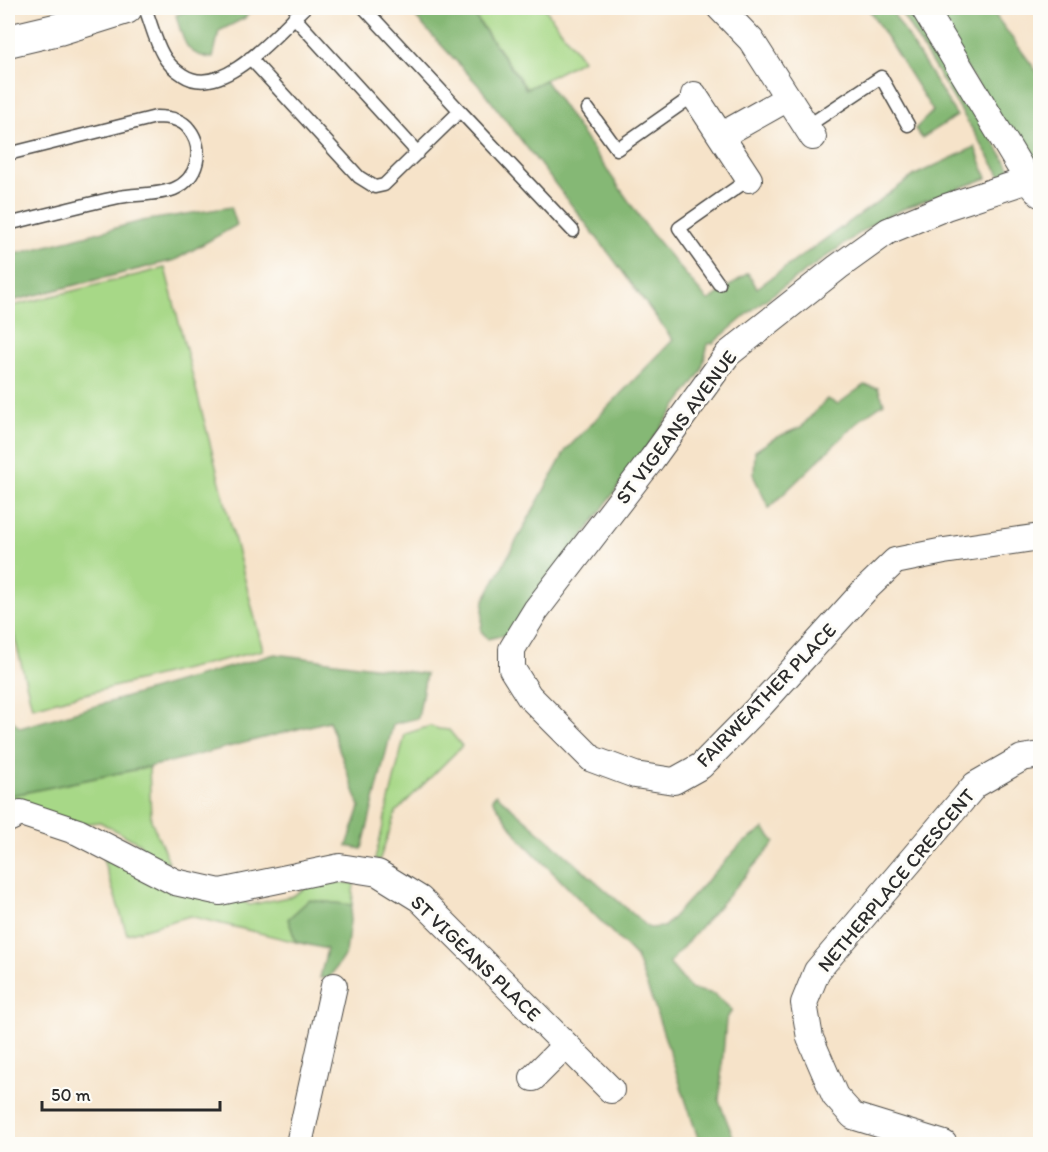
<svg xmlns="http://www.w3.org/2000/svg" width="1048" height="1152" font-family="Itim,sans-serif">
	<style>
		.green { fill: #a7d887; stroke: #698259; stroke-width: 1.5 }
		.forest { fill: #85b874; stroke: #587250; stroke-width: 1.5 }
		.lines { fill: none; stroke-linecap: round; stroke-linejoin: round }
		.service-casing { stroke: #494743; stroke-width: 15 }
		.minor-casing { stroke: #494743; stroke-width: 28 }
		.tertiary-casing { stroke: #494743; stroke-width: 34 }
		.service { stroke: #fff; stroke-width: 12 }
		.minor { stroke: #fff; stroke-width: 26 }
		.tertiary { stroke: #fff; stroke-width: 32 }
		.labels { text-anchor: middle; stroke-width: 6; stroke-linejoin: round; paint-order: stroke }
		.street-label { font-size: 20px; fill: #2b2b2b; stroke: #fdfcf7 }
	</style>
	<rect width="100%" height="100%" fill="#fdfcf7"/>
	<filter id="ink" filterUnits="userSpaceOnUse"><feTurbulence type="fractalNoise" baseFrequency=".0167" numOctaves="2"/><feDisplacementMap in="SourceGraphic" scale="12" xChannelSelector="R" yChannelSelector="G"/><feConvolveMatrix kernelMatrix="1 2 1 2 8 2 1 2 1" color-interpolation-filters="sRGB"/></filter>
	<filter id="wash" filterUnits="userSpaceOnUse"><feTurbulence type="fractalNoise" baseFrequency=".008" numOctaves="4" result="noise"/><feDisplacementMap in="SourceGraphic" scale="24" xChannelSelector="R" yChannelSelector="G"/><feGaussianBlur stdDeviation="1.35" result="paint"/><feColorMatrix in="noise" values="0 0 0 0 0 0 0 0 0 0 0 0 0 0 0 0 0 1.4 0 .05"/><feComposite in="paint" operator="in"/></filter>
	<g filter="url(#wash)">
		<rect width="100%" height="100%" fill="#f6e3c9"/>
		<!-- green -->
		<path class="green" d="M473,8h75l-2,2 37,50 -56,29 -57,-80z
			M165,268l98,382 -231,57 -24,-96v-304z
			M430,726l9,3 10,1 13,16 -66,66 -17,49 -4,-2 30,-125z
			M149,767l2,53 18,42 -16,-2 -14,-17 -39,-21 -19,2 -73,-16v-12z
			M103,859l129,37 18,9 43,-9 23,-15 38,2 -2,22 -43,-5 -21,19 8,23 -106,-26 -63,18z"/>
		<!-- forest -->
		<path class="forest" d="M193,8h61l-9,10 -26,13 -6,27c-29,-2 -30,-19 -37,-43z
			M407,8h62l57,81 19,-9 105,152 58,69 40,-28 9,15 158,-113 60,-28 12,31 -82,30 -31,15 -112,79 -49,41 -5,1 -7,28 -188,261 -25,6 -7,-8 3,-31 82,-150 107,-110 -62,-84 -131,-169z
			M868,8h22l67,108 -35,22 -7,-9 18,-18z
			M898,8h19l94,163 -9,7z
			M930,8h60l50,68v112z
			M231,207l6,18 -62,35 -167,42v-46l134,-35z
			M864,385l14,3 6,15 -22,15 -93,90 -15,-31 1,-26 20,-13 26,-11 26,-28 11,5z
			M275,654l151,20 -8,44 -25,6 -31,125 -15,-3 13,-39 -31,-86 -167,43 -154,32v-80l12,12z
			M496,794l153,134 15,-1 76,-82 24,-16 11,13 -106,121 22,26 23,5 18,16 -6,10 -7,81 17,43h-36l-46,-139 -18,-48 -116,-118 -28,-40z
			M309,900l43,5 -6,48 -17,25h-9l7,-29 -31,-7 -8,-23z"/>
	</g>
	<g filter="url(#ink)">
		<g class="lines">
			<!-- service casing -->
			<g class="service-casing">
				<path id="service" d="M145,8c6,15 10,33 18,47 5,9 12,15 20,20 39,26 95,-43 121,-67
					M294,17l124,136
					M250,58l109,119 16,10 9,-2 76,-74 -96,-103
					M588,109l29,40 77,-54
					M460,111l113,120
					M806,127l75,-50 27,48
					M8,154l148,-37c12,0 26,2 33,12 16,20 9,50 -15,60 -15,6 -39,5 -55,8 -37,8 -74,18 -111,27
					M719,284l-40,-56 70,-49"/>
			</g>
			<!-- minor casing -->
			<g class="minor-casing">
				<path id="minor" d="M720,8l31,32 62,97
					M924,8l104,172 12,14
					M694,95l55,84
					M722,135l66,-37
					M1028,180l-82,27 -58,24 -50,36 -110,87 -76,105 -116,151 -24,39v20l17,27 63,63 43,16 39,6 27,-15 57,-58 106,-117 31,-30 49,-10 96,-14
					M8,819l13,-6 57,19 97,50 45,10 120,-25 38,6 42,26 191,191
					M533,1078l33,-33
					M299,1144l35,-158
					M944,1144l-91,-28 -18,-20 -25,-58 -6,-35 13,-32 158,-186 47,-27 18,-3"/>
			</g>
			<!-- tertiary casing -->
			<g class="tertiary-casing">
				<path id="tertiary" d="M8,41l51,-12 67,-21"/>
			</g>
			<!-- service -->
			<use href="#service" class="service"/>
			<!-- minor -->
			<use href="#minor" class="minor"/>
			<!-- tertiary -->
			<use href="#tertiary" class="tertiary"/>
		</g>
	</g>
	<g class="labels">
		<!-- street labels -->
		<g class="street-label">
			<text transform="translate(676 427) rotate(-53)" y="7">ST VIGEANS AVENUE</text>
			<text transform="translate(766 695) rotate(-46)" y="7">FAIRWEATHER PLACE</text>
			<text transform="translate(896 880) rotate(-50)" y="7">NETHERPLACE CRESCENT</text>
			<text transform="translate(476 958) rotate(44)" y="7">ST VIGEANS PLACE</text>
		</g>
	</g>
	<!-- margin -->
	<rect width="1048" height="1152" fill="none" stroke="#fdfcf7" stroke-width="30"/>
	<!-- scale -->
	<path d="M42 1101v9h178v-9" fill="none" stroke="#2b2b2b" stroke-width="3"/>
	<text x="51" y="1101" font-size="18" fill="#2b2b2b" stroke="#fdfcf7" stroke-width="4.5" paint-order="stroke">50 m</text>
</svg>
